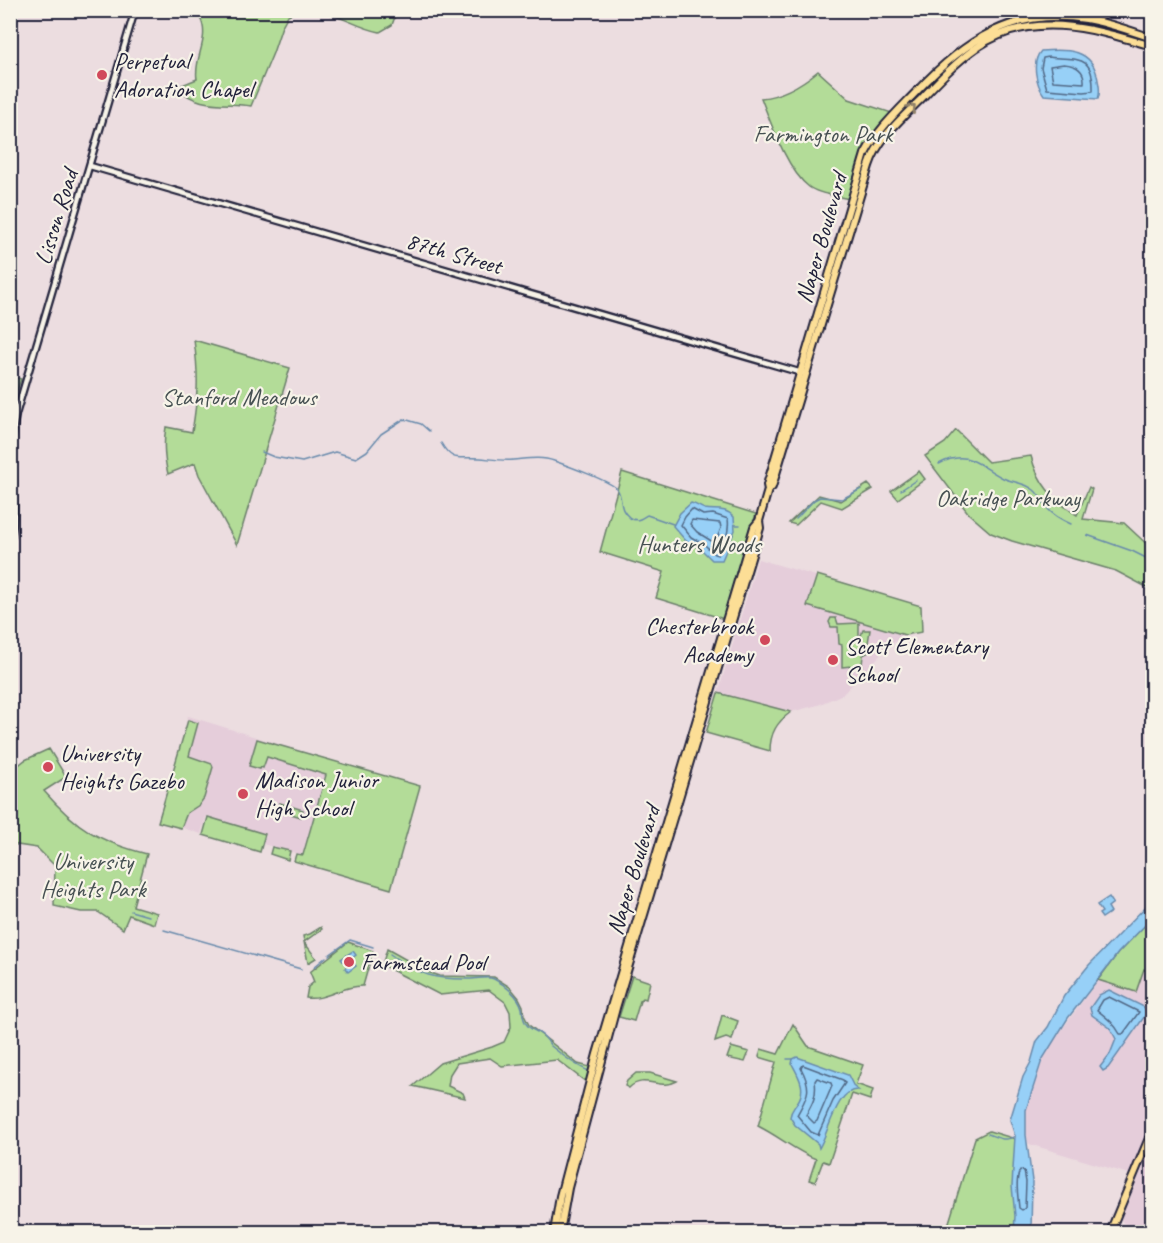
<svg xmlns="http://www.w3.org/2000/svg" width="1163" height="1243" font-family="Caveat,sans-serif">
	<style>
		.built { fill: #e5cdda }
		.green { fill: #b3dc98; stroke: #6a7f6a; stroke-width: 1.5 }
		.water { fill: #97d0f7; stroke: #688aac; stroke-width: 1.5 }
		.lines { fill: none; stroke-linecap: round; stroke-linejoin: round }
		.shore { stroke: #516886; stroke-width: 1.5 }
		.stream { stroke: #688aac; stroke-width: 1.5 }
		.minor-casing { stroke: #22223b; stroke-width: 9 }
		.major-casing { stroke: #22223b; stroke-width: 10 }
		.minor { stroke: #f7f3e8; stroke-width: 4.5 }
		.major { stroke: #fcde96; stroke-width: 6 }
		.oneway { stroke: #8f8068 }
		.poi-dot { fill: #d1495b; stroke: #f7f3e8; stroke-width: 2 }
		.labels { text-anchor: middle; stroke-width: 4.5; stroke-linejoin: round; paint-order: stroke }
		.poi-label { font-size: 24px; fill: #22223b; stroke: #f7f3e8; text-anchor: start }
		.park-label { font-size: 24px; fill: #465052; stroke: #f7f3e8 }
		.street-label { font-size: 24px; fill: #22223b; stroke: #f7f3e8 }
	</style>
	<rect width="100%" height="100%" fill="#ecdde0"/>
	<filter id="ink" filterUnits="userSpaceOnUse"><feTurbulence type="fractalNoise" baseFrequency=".0167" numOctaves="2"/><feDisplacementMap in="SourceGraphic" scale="12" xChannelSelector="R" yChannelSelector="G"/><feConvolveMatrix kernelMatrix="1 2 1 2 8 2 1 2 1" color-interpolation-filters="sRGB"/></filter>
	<g filter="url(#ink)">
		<!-- built -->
		<path class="built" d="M758,559l58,17 -9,30 98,29 -16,11 -46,48 -25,11 -27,7 -73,-19z
			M188,716l142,44 -28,95 -39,-11 3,-9 -60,-18 -5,17 -42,-14z
			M1144,969l8,3v149l-23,53 -100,-30 -3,-9v-25l19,-57 53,-73 38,12z
			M1152,1145v87h-3l-26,-9 -2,-4z"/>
		<!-- green -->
		<path class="green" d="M176,11h122l-10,4 -6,11 -9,27 -22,53c-26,-4 -54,3 -74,-19l20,-8c-4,-20 14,-41 3,-61z
			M315,11l82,-1v1l-5,14 -12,7c-25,-5 -39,-18 -65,-21z
			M1043,20c34,-1 69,6 101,18l-56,-12 -41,-3 -64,18 38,-17z
			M952,61l-67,72 -19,34h-2c14,-42 53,-72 83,-103z
			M818,71l31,28 43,14c-28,29 -33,47 -43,86 -12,-3 -31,-5 -40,-12 -22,-17 -38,-64 -48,-89 22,-2 40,-13 57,-27z
			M194,340l96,28 -53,177 -38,-70 -4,-12 -27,11c-4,-16 -5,-30 -2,-47l26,5c6,-35 7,-56 2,-92z
			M10,376l11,3 -9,25h-2z
			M956,430l32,32 43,-6c7,27 22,44 46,59l12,-28 3,2 -9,30 41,4 28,26v41l-36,-19 -104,-30 -21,-8 -22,-19 -44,-58 20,-13z
			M919,471l6,8 -27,20 -7,-8z
			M622,472l134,42 -32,105 -68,-21 8,-26 -64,-20z
			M868,484l5,5 -31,19 -21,-7 -25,24 -7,-2 30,-28 22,6z
			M817,575l104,31 1,26 -17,3 -98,-29z
			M831,618h5l2,6 21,-1v18l4,-11h7l-2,13 1,9 -6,3 -1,10 -20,2v-22l-3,-1 -1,-17h-7l-2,-5z
			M718,693l73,19c-14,10 -21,21 -21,39l-64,-18z
			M188,720l10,3 -9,33 23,8 1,3 -9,31 -5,7 -12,8 -6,15 -23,-6z
			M257,739l163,47 -29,103 -97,-28 2,-7 7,1 23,-80 -59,-18 -4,11 -2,-1 -1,2 -11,-3z
			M49,749l17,28 -22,14c32,37 56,51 103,63l-14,52 24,7 -3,11 -25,-9 -6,14 -25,-17h-17l-27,-6 1,-40 -18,-18 -26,-4v-73l14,-11z
			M280,803l23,7 -2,7 -23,-7z
			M208,817l57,17 -5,18 -57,-17z
			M272,847l18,4 -2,9 -18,-6z
			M1152,918v54l-8,-3 -8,23 -38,-12 20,-27z
			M321,927l1,2 -18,13 12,16 -8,5 -5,-27 7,-2z
			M348,942l25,9 -10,35c-20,-1 -38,15 -57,12l2,-11 6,-5 -4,-10z
			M387,949l41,23 12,4 54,1 16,10 9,11 4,8 1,9 5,10 49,39 12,3 -4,15 -29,-22 -55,6 -12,-8 -33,5 -7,11 -2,12 15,7 2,5 -52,-12 27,-23 52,-16 12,-5 7,-15 -1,-15 -5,-10 -16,-12 -49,5 -58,-30z
			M632,976l18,6 -4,17 -3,-1 -3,3 -6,20 -15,-4z
			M722,1015l16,6 -6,19 -6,-2 -11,4z
			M793,1024l15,22 55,19 -7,19 17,6 -3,10 -18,-6 -23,69 -6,-2 -8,21 -6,-2 7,-21c-20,-8 -38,-23 -58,-33l18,-64 -17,-5 2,-8 17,5z
			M731,1047l18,5 -4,10 -18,-4z
			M636,1073h14l27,8c-17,10 -33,-8 -48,7l-4,-2 2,-5z
			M989,1131l30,9 4,92h-77l29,-94z"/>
		<!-- water -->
		<path class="water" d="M1041,51c26,-2 52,-3 57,29 1,6 3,12 0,19l-54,-4c-8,-11 -13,-33 -3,-44z
			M691,503c5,1 10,5 14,6 11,2 20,-2 29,8l1,13 -13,30h-10l-10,-10 -16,-9 -13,-15 7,-13z
			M1109,897l4,6 -5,4 3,5 -9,6 -3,-4 3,-2 -5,-7z
			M1152,900v18l-34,35 -13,17 -37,48 -26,42 -16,50v25l6,46 -1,51h-17l1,-16 -3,-30 3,-50 -5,-16 13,-43 8,-15 6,-21 11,-14 16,-31 25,-31z
			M353,951l3,4 -5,4 5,7 -8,6 -3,-4 2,-2 -6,-7z
			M1109,990l35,17 3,6 -39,55 -5,3 -3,-4 10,-13 6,-15 -6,-11 -18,-13 -2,-7 9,-13z
			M797,1057l51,18 6,12 4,3c-21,-2 -29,42 -39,58l-1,-4 -23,-19 -5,-8c1,-7 4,-9 7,-14 10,-14 2,-26 -5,-39l1,-5z"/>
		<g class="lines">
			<!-- shore -->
			<path class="shore" d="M1049,57c26,4 45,-5 44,34l-9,1 -37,-3 -6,-21 2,-10z
				M1064,64c12,1 21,6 20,19l-31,-2 -3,-15z
				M692,509l11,6 10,-1 15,5c2,13 -4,25 -10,36l-4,-1 -9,-9 -14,-8 -10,-12 4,-8z
				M692,520l28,3 1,5 -5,13 -3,1 -16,-10 -7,-8z
				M1109,997l30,15 -16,22h-3c-6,-11 -13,-16 -23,-24l6,-10z
				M803,1065l40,15 2,3 -12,18 -15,34 -7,-3 -14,-17c10,-19 16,-24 4,-47z
				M817,1078l14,5 1,3 -15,35 -3,2 -8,-8c7,-12 11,-20 9,-34z
				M1020,1170l4,1 2,11 -1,26 -3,2 -3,-2c-1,-12 -4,-27 1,-38z"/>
			<!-- stream -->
			<path class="stream" d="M441,443c12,21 19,13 39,15 11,1 22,3 33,2 13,-1 28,-4 41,1 12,4 58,21 63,28 7,10 0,19 13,29 7,4 11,1 17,-3l26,9
				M262,452l12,5 28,5 33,-10 21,6 11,-7 14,-17 23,-15 17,5 8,7
				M939,464c29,-16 40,2 64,14 11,5 21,4 31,12 6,5 9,13 14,19 6,7 14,11 23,15
				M901,490l15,-10
				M796,519l18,-19 6,-3 22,2 19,-10
				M735,525h5
				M1087,535l45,16 20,10
				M131,911l17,5
				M164,930l137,39
				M390,954c28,21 46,26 81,25 7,0 17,-3 23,0 10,5 25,17 28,29 1,6 0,11 5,17 4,5 10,6 15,10 4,3 6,7 9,11 11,9 25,20 38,25
				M329,955l21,-15 23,7
				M314,967l12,-10
				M787,1059h6
				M988,1134c10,4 18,8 27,2"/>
			<!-- minor casing -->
			<g class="minor-casing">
				<path id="minor" d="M90,166l712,207
					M10,542c10,-44 -4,-83 6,-128l119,-404"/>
			</g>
			<!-- major casing -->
			<g class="major-casing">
				<path id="major" d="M768,490l4,-3 97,-321c9,-28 33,-48 53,-68 17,-18 34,-36 54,-50 55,-39 118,-19 176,-2
					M554,1232l6,-36 37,-142 157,-527 5,-6 9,-31 -1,-5 98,-331c13,-25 33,-43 52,-63 47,-50 97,-84 169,-72 23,4 45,12 66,19
					M560,1232l8,-44 48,-180 144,-480 -1,-7
					M1110,1232l42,-101"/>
			</g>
			<!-- minor -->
			<use href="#minor" class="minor"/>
			<!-- major -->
			<use href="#major" class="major"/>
		</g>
		<!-- one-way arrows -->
		<defs><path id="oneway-chevron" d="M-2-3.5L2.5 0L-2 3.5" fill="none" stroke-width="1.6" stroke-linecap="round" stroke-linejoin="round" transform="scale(1.5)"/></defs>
		<use class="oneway" href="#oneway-chevron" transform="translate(912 108) rotate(-46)"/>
	</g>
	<!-- markers -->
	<g class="poi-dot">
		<circle cx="102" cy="75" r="6"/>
		<circle cx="765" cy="640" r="6"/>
		<circle cx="833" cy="660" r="6"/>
		<circle cx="48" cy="767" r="6"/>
		<circle cx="243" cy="794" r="6"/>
		<circle cx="349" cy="962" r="6"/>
	</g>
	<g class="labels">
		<!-- poi labels -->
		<g class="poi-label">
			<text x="114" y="69">Perpetual<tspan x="114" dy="28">Adoration Chapel</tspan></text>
			<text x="753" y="634" text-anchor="end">Chesterbrook<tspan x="753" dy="28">Academy</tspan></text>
			<text x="845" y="654">Scott Elementary<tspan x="845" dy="28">School</tspan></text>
			<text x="60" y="761">University<tspan x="60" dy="28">Heights Gazebo</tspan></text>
			<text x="255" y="788">Madison Junior<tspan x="255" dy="28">High School</tspan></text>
			<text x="361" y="970">Farmstead Pool</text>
		</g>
		<!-- park labels -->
		<g class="park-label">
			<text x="823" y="142">Farmington Park</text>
			<text x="239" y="405">Stanford Meadows</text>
			<text x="1008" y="506">Oakridge Parkway</text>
			<text x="699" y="552">Hunters Woods</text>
			<text x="93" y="869">University<tspan x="93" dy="28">Heights Park</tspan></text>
		</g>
		<!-- street labels -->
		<g class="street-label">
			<text transform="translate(56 217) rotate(-73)" y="8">Lisson Road</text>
			<text transform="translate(821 238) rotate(-74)" y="8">Naper Boulevard</text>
			<text transform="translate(454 253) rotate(16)" y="8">87th Street</text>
			<text transform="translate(633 870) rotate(-73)" y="8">Naper Boulevard</text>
		</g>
	</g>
	<!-- margin -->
	<rect width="1163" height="1243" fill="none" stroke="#f7f3e8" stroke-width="36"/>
	<rect x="18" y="18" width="1127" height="1207" fill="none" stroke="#22223b" stroke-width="2" filter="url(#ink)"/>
</svg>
